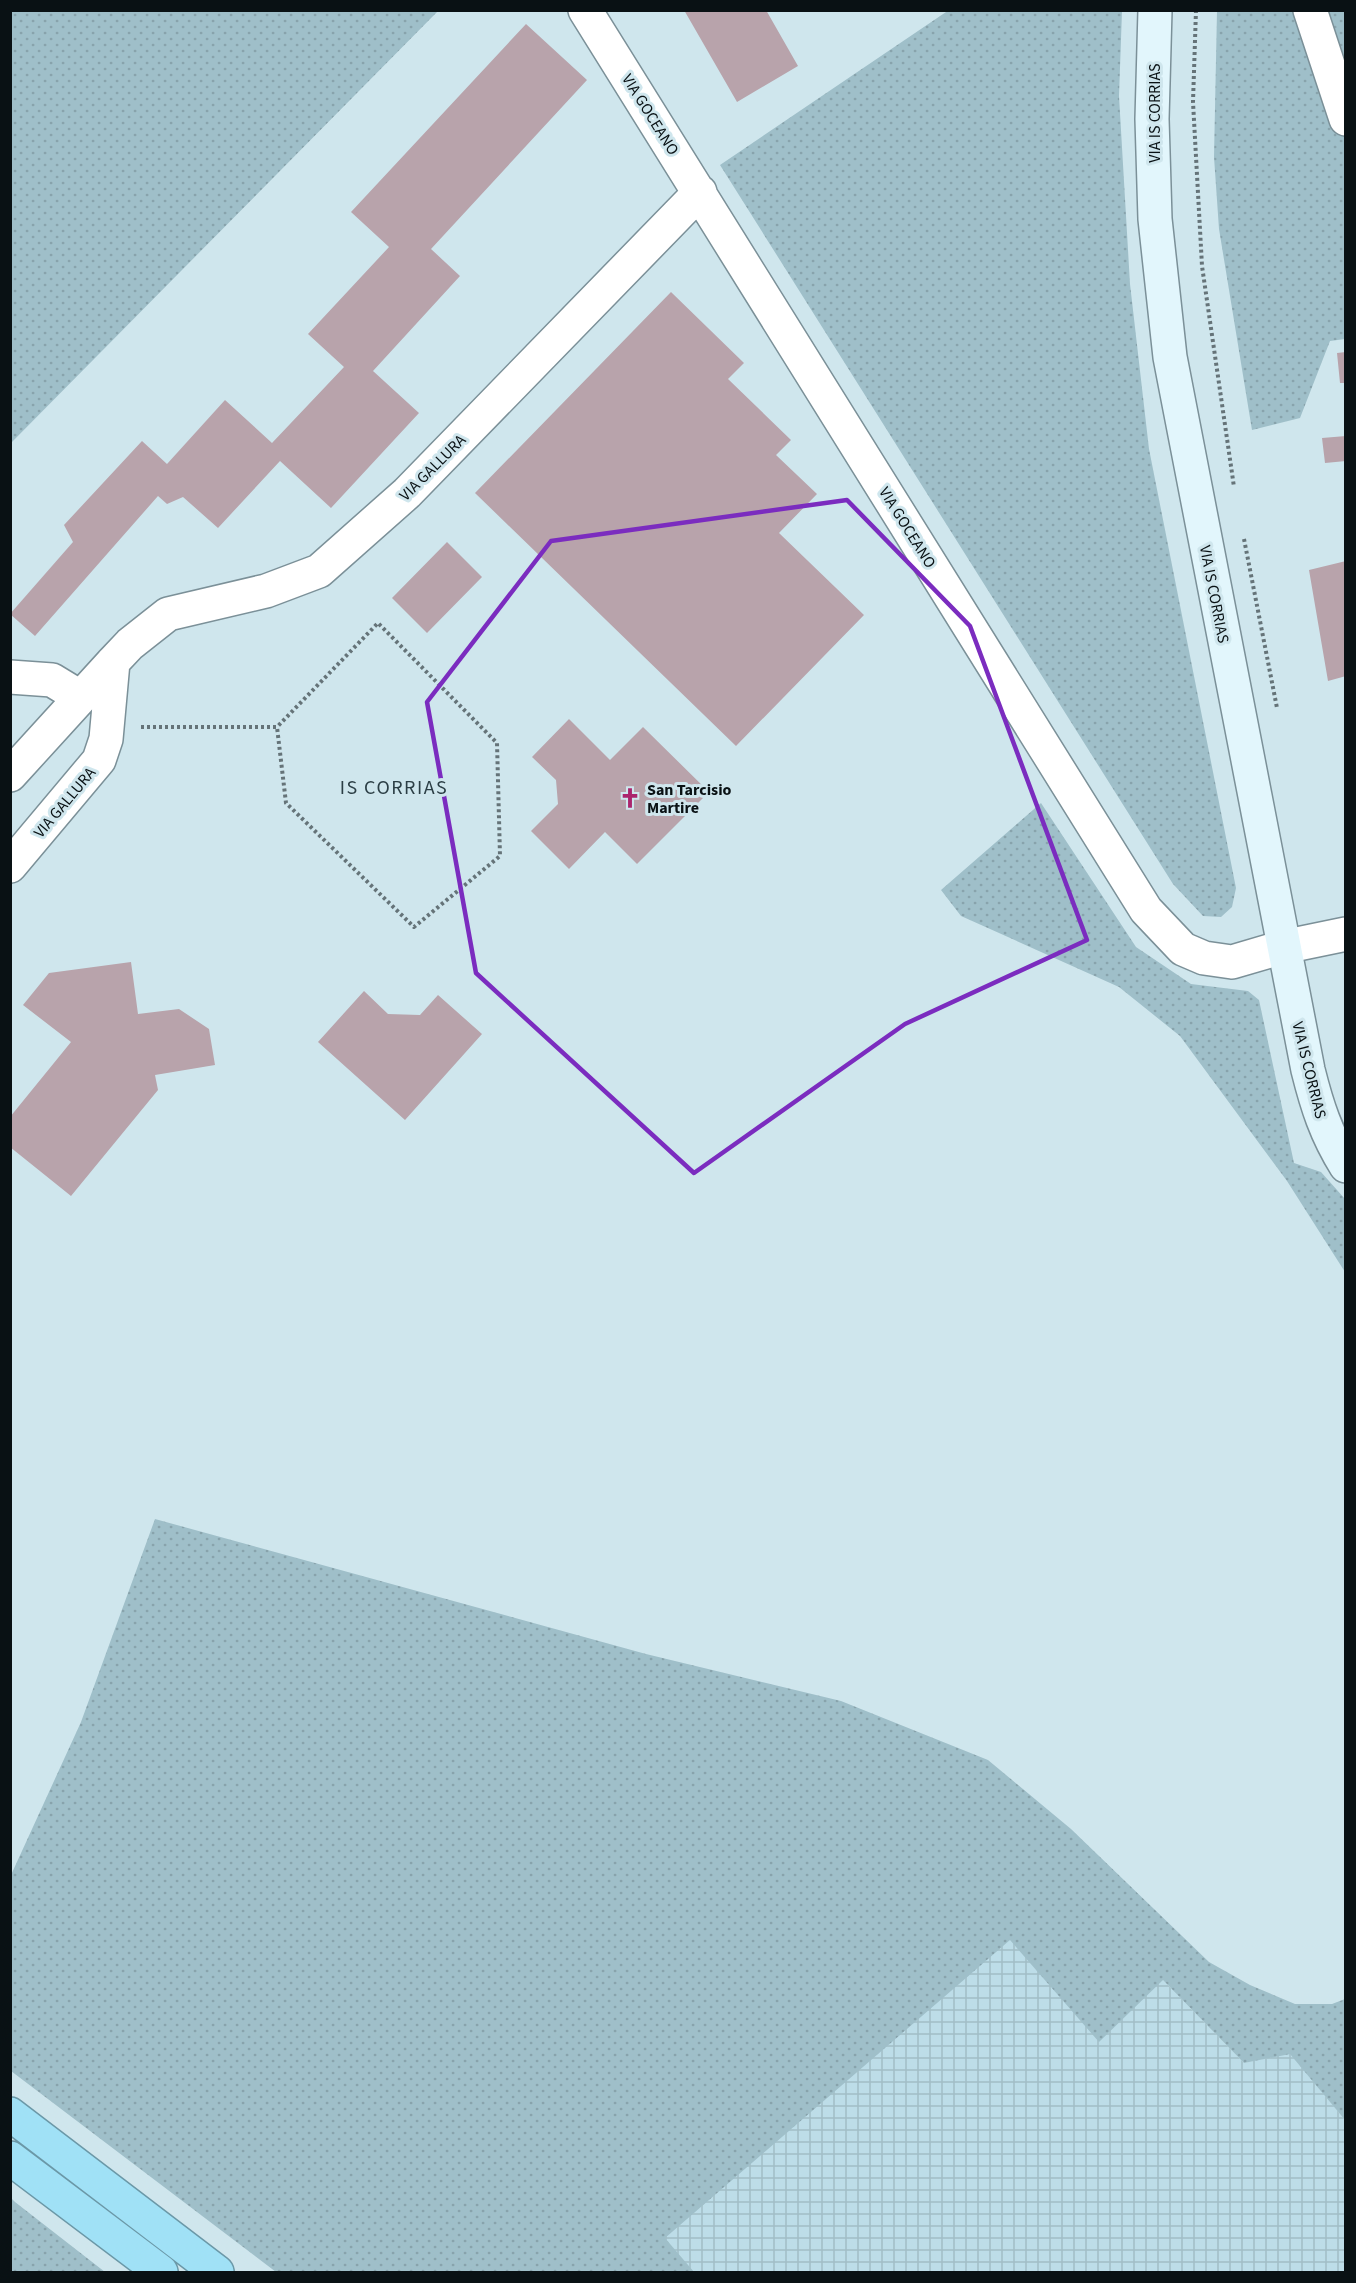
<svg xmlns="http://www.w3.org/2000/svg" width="1356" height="2283" font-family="'Source Sans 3',sans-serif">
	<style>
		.industrial { fill: url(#industrial-grid) }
		.grass { fill: url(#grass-dots) }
		.building { fill: #b8a3ab }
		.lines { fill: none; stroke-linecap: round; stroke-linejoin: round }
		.street-casing { stroke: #7b9098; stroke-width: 36 }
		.secondary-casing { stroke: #7b9098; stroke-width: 36 }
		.highway-casing { stroke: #6b98a7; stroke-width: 36 }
		.path { stroke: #657378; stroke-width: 4; stroke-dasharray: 3 3; stroke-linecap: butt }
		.street { stroke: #fff; stroke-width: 33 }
		.secondary { stroke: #e2f6fc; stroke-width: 33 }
		.highway { stroke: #a0e1f6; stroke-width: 33 }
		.marked { fill: none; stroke: #7b2cbf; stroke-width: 4.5; stroke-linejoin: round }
		.labels { text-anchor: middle; stroke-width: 6; stroke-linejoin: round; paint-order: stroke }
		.street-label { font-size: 16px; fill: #091114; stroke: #cfe6ed }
		.poi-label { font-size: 16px; font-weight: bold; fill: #091114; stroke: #cfe6ed; text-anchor: start }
		.quarter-label { font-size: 20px; letter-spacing: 1.5px; fill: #2b3e45; stroke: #cfe6ed }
	</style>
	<defs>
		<pattern id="industrial-grid" width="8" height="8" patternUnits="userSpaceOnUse" patternTransform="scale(1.5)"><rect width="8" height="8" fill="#bddde8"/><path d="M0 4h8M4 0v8" fill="none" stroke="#a1bdc6"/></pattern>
		<pattern id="grass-dots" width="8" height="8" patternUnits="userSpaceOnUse" patternTransform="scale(1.5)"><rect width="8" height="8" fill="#9fbfc9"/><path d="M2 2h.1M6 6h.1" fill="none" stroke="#88a3ac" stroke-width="1.8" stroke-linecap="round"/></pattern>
	</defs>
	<rect width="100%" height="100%" fill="#cfe6ed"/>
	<!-- industrial -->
	<path class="industrial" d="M1040,1854l204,209 46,-10 55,67v152h-965z"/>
	<!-- grass -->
	<path class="grass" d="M11,10l427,1 -427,432 -1,-432z
		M949,10l173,1 -3,85 11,188 19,165 87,439 -4,19 -11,10 -18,-1 -30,-32 -453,-719z
		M1217,11h128v328l-15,2 -30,77 -48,12 -33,-201 -5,-72z
		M1041,803l95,144 55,37 57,7 11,9 35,163 27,9 24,27v73l-58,-91 -107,-145 -61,-49 -158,-71 -20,-26z
		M155,1519l491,135 195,47 147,59 83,69 138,133 41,23 45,19h37l13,-5v121l-55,-66 -46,9 -81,-83 -64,62 -89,-102 -345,298 29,34h-418l-265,-201v-196l70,-153z
		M11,2198l4,4 90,70h-94z"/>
	<!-- building -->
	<path class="building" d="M684,10h82l32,56 -61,36z
		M526,24l61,56 -156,169 29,27 -87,95 46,42 -88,95 -51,-47 -62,67 -35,-31 -16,7 -9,-8 -123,140 -25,-22 63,-72 -9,-17 78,-84 25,23 58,-64 47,43 72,-76 -36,-33 81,-87 -38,-35z
		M671,292l73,71 -16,16 63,61 -15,15 41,39 -38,39 85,82 -128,131 -261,-253z
		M1346,352v31h-6l-3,-30z
		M1346,436v25l-21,2 -3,-25z
		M447,542l35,35 -55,56 -35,-35z
		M1346,561v115l-18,5 -19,-111z
		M569,719l41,41 33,-33 66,65 -72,72 -32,-32 -36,37 -38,-38 27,-27 -2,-24 -24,-23z
		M131,962l7,52 41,-5 30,20 6,36 -60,10 3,15 -87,106 -61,-49v-30l61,-75 -48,-37 26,-32z
		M364,991l24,23 32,1 18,-20 44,39 -77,86 -87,-78z"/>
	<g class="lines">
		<!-- street casing -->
		<g class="street-casing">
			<path id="street" d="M585,10l561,900 37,39 21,9 28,4 51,-15 63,-13
				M1310,10l36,109
				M10,677l42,3 28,17
				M10,775l103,-113 17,-18 38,-30 98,-23 53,-20 88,-78 293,-301
				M10,866l89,-106 7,-21 7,-77"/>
		</g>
		<!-- secondary casing -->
		<g class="secondary-casing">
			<path id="secondary" d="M1155,10l-3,109 3,100 15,138 138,713c9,36 18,64 38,96"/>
		</g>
		<!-- highway casing -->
		<g class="highway-casing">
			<path id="highway" d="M10,2114l207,158
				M10,2158l151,114"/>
		</g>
		<!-- path -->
		<path class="path" d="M1196,10l-3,92 9,164 32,221
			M1244,539l33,169
			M141,727h136l9,76 128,124 86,-71 -3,-113 -119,-120 -101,104"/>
		<!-- street -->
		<use href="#street" class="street"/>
		<!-- secondary -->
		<use href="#secondary" class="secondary"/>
		<!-- highway -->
		<use href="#highway" class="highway"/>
	</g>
	<!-- marked area -->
	<path class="marked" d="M847,500l123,126 117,314 -182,84 -211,149 -218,-200 -49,-271 124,-161z"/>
	<!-- icons -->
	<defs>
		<g id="church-bare" transform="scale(1.62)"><path d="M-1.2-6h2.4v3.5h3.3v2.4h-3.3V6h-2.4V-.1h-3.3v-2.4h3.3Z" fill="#ab256d" stroke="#cfe6ed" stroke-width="2.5" paint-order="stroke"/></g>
	</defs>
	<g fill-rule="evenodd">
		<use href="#church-bare" x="630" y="798"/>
	</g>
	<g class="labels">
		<!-- street labels -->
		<g class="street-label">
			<text transform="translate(1154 113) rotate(-90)" y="6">VIA IS CORRIAS</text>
			<text transform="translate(651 114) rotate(58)" y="6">VIA GOCEANO</text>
			<text transform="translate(432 467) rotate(-45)" y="6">VIA GALLURA</text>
			<text transform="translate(908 527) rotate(58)" y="6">VIA GOCEANO</text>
			<text transform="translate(1215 594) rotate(79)" y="6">VIA IS CORRIAS</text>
			<text transform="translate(64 802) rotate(-50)" y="6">VIA GALLURA</text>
			<text transform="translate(1310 1070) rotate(76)" y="6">VIA IS CORRIAS</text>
		</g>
		<!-- poi labels -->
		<g class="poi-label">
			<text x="647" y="795">San Tarcisio<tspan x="647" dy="18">Martire</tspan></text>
		</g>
		<!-- quarter labels -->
		<g class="quarter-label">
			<text x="394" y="794">IS CORRIAS</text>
		</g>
	</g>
	<!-- border -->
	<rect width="1356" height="2283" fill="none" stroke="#091114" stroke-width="24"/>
</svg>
